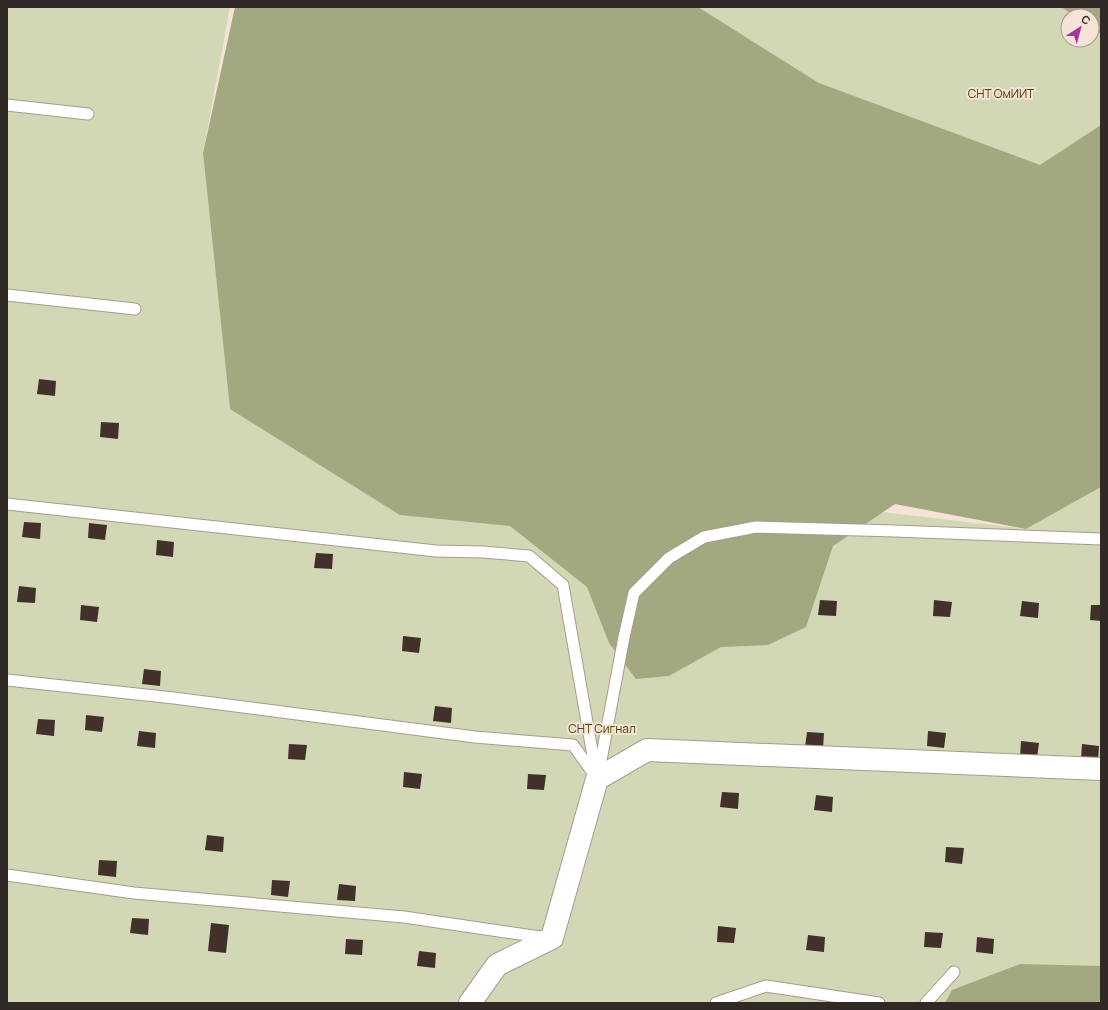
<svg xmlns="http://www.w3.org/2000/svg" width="1108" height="1010" font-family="Manrope,sans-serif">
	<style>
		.green { fill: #d2d8b6 }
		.forest { fill: #a2a880 }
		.building { fill: #42302a }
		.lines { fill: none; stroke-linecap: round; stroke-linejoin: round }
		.service-casing { stroke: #ac988e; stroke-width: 13 }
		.minor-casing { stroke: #ac988e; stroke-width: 24 }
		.service { stroke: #fff; stroke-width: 11 }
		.minor { stroke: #fff; stroke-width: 22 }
		.labels { text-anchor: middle; stroke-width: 4; stroke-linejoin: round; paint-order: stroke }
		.park-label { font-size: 12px; fill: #424802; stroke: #f7e2d7 }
	</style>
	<rect width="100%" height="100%" fill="#f7e2d7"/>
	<!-- green -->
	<path class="green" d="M7,7h223l-27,146 27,256 601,97 195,23 75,-42v516h-1094z
		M698,7h363l14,9h-7v24h24v-12l9,6v141l-61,47z"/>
	<!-- forest -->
	<path class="forest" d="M235,7h463l121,76 221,82 61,-40v362l-75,42 -131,-25 -62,42 -27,81 -38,18 -47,2 -52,29 -33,3 -27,-36 -22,-56 -77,-61 -110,-11 -170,-106 -27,-256z
		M1061,7h40v27l-9,-6v-12h-17z
		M1020,964l81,2v37h-156l7,-13z"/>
	<!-- building -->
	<path class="building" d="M39,379l17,2 -1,15 -18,-2z
		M101,422l18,1 -1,16 -18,-2z
		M24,522l17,1 -1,16 -18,-2z
		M89,523l18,2 -2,15 -17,-2z
		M157,540l17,2 -1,15 -17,-2z
		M316,553l17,1 -1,15 -18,-1z
		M19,586l17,2 -1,15 -18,-1z
		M820,600l17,1 -1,15 -18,-1z
		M934,600l18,2 -2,15 -17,-1z
		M1022,601l17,2 -1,15 -18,-2z
		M81,605l18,2 -2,15 -17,-2z
		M1091,605h10v16l-11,-1z
		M403,636l18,2 -2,15 -17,-2z
		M144,669l17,2 -1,15 -18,-2z
		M435,706l17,2 -1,15 -18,-2z
		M86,715l18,2 -2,15 -17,-2z
		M38,719l17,1 -1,16 -18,-2z
		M139,731l17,2 -1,15 -18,-2z
		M928,731l18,2 -2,15 -17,-2z
		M807,732l17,1 -1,16 -18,-2z
		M1021,741l18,2 -2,15 -17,-1z
		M289,744l18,1 -2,15 -17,-1z
		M1082,744l17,2 -1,15 -17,-2z
		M404,772l18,2 -2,15 -17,-2z
		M528,774l18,1 -2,15 -17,-1z
		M722,792l17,1 -1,16 -18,-2z
		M816,795l17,2 -1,15 -18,-2z
		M207,835l17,2 -1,15 -18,-2z
		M946,847l18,1 -2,16 -17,-2z
		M99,860l18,1 -1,16 -18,-2z
		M272,880l18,1 -2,16 -17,-2z
		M339,884l17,2 -1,15 -18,-1z
		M132,918l17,1 -1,16 -18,-2z
		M211,923l18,2 -3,28 -18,-2z
		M718,926l18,2 -2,15 -17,-1z
		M925,932l18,1 -2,15 -17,-1z
		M808,935l17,2 -1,15 -18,-2z
		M977,937l17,2 -1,15 -17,-2z
		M346,939l17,1 -1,15 -17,-1z
		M419,951l17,2 -1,15 -18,-2z"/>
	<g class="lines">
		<!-- service casing -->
		<g class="service-casing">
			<path id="service" d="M7,105l81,9
				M7,295l128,14
				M7,504l429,47 47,1 46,4 34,29 34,194
				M7,680l167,18 301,39 98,8 23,32
				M599,771l25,-134 10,-44 35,-35 35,-21 52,-10 139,4 206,8
				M7,875l127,18 270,24 143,21
				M716,1003l50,-17 113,17
				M926,1003l28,-31"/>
		</g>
		<!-- minor casing -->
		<g class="minor-casing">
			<path id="minor" d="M470,1003l27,-38 55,-27 45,-159 50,-29 454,19"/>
		</g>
		<!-- service -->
		<use href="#service" class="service"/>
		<!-- minor -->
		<use href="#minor" class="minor"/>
	</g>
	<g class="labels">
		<!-- park labels -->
		<g class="park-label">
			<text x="1001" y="98">СНТ ОмИИТ</text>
			<text x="602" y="733">СНТ Сигнал</text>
		</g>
	</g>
	<!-- border -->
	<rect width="1108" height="1010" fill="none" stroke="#312925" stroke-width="16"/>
	<!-- north arrow -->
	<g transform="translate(1080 28) rotate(36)"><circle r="19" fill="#f7e2d7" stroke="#a89890"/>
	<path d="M0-3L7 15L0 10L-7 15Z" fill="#a43796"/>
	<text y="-6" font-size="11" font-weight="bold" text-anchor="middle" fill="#312925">С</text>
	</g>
</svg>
